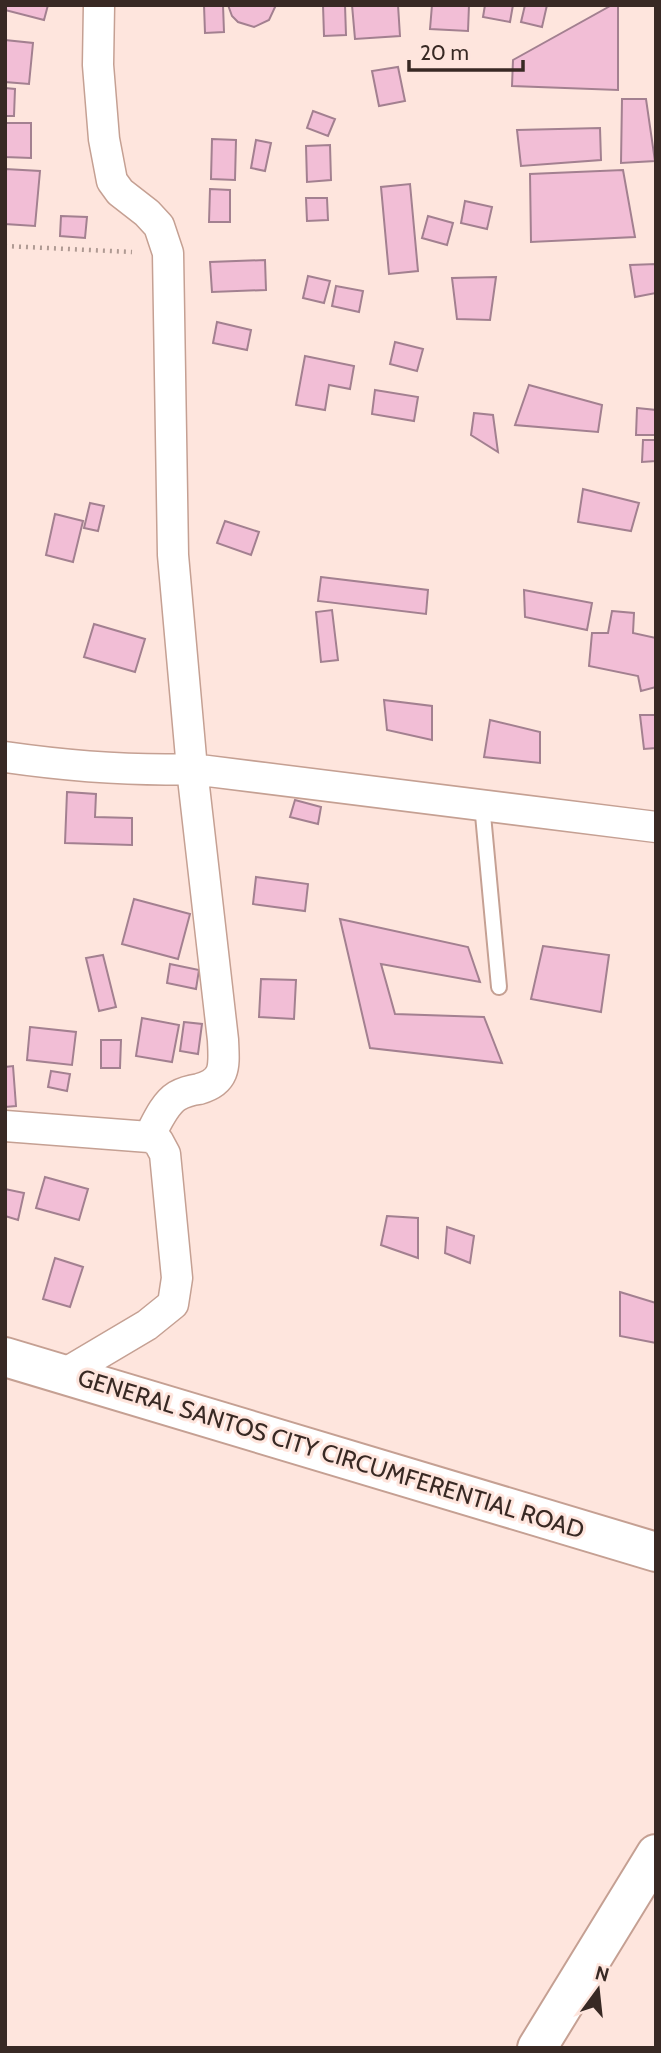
<svg xmlns="http://www.w3.org/2000/svg" width="661" height="2053" font-family="Cabin,sans-serif">
	<style>
		.building { fill: #f2bed6; stroke: #a38090; stroke-width: 2 }
		.lines { fill: none; stroke-linecap: round; stroke-linejoin: round }
		.service-casing { stroke: #c5a093; stroke-width: 18 }
		.minor-casing { stroke: #c5a093; stroke-width: 33 }
		.primary-casing { stroke: #c5a093; stroke-width: 42 }
		.path { stroke: #af9a93; stroke-width: 4.5; stroke-dasharray: 2 5; stroke-linecap: butt }
		.service { stroke: #fff; stroke-width: 14 }
		.minor { stroke: #fff; stroke-width: 30 }
		.primary { stroke: #fff; stroke-width: 38 }
		.labels { text-anchor: middle; stroke-width: 6; stroke-linejoin: round; paint-order: stroke }
		.street-label { font-size: 24px; fill: #382924; stroke: #fee5dd }
	</style>
	<rect width="100%" height="100%" fill="#fee5dd"/>
	<!-- building -->
	<path class="building" d="M5,5h43l-4,15 -39,-10z
		M204,5h19l1,27 -19,1z
		M228,5h48l-7,15 -15,7 -16,-5 -6,-6z
		M323,5h22l1,30 -22,1z
		M352,5h46l2,31 -45,3z
		M432,5h37l-1,26 -38,-2z
		M485,5h28l-3,17 -27,-5z
		M525,5h22l-5,22 -21,-5z
		M612,5h6v85l-106,-4 1,-26z
		M5,40l28,3 -4,41 -24,-2z
		M398,67l7,34 -26,5 -7,-35z
		M5,88l10,1 -1,27h-9z
		M622,99h24l9,62 -34,2z
		M313,111l22,8 -7,17 -21,-8z
		M5,123h26v35l-26,-1z
		M600,128l1,32 -80,6 -4,-36z
		M212,139l24,1 -1,40 -24,-1z
		M256,140l15,3 -6,28 -14,-3z
		M330,145l1,35 -24,2 -1,-36z
		M5,169l35,2 -5,55 -30,-2z
		M623,170l12,67 -104,5 -1,-68z
		M410,184l8,87 -29,3 -8,-87z
		M210,189l20,1v32h-21z
		M306,198h21l1,22 -21,1z
		M465,201l27,6 -5,22 -26,-6z
		M61,216l26,1 -2,21 -25,-2z
		M428,216l25,7 -6,22 -25,-7z
		M265,260l1,30 -54,2 -2,-30z
		M656,264v29l-21,4 -5,-32z
		M308,276l22,5 -6,22 -21,-5z
		M496,277l-6,43 -33,-1 -5,-41z
		M336,286l27,5 -4,21 -27,-6z
		M217,322l34,8 -4,20 -34,-7z
		M395,342l28,7 -6,22 -27,-7z
		M305,356l49,10 -4,23 -21,-4 -4,25 -29,-5z
		M529,385l73,20 -4,27 -83,-7z
		M375,390l43,7 -4,24 -42,-7z
		M637,408l19,2v25h-20z
		M474,413l19,2 5,37 -27,-17z
		M643,440h13v21l-14,1z
		M583,489l56,14 -8,28 -53,-9z
		M90,503l14,3 -6,25 -14,-3z
		M55,514l28,7 -10,41 -27,-7z
		M225,521l34,11 -8,23 -34,-12z
		M321,577l107,13 -2,24 -108,-13z
		M524,590l68,13 -5,27 -62,-13z
		M332,610l6,50 -17,2 -5,-50z
		M612,611l22,2 -1,20 23,5v49l-15,4 -3,-15 -49,-10 3,-33h16z
		M94,624l51,15 -10,33 -51,-15z
		M384,700l48,6v34l-45,-10z
		M640,715h16v33l-12,1z
		M490,720l50,12v31l-56,-6z
		M67,792l29,2 -1,23 37,1v27l-67,-2z
		M295,800l26,7 -3,17 -28,-7z
		M256,877l52,7 -3,27 -52,-7z
		M134,899l56,15 -12,45 -56,-15z
		M340,919l128,28 12,35 -99,-18 14,50 89,3 18,46 -132,-15z
		M543,946l66,9 -8,57 -70,-13z
		M103,955l13,52 -17,4 -13,-53z
		M170,964l29,6 -3,19 -29,-6z
		M261,979l35,1 -2,39 -35,-2z
		M142,1018l37,7 -7,37 -36,-6z
		M184,1022l18,2 -4,30 -18,-3z
		M30,1027l46,5 -4,33 -45,-5z
		M101,1040h20l-1,28h-19z
		M13,1066l3,40 -11,1v-40z
		M51,1071l19,3 -3,17 -19,-4z
		M45,1177l43,12 -9,31 -43,-12z
		M5,1189l19,4 -6,27 -13,-4z
		M387,1216l31,2v40l-37,-13z
		M447,1227l27,9 -4,27 -25,-10z
		M55,1258l28,9 -13,40 -27,-8z
		M620,1292l36,11v40l-36,-7z"/>
	<g class="lines">
		<!-- service casing -->
		<g class="service-casing">
			<path id="service" d="M482,804l17,183"/>
		</g>
		<!-- minor casing -->
		<g class="minor-casing">
			<path id="minor" d="M99,5l-1,60 6,74 8,42 8,11 27,21 12,13 9,27 5,302 19,214 31,271c1,25 4,41 -24,49 -7,1 -15,3 -22,7 -13,8 -21,28 -28,41
				M5,757c63,9 124,14 187,12l464,58
				M5,1126l144,11 9,4 7,13 12,124 -4,26 -26,21 -81,48"/>
		</g>
		<!-- primary casing -->
		<g class="primary-casing">
			<path id="primary" d="M5,1357l651,195
				M537,2048l119,-194"/>
		</g>
		<!-- path -->
		<path class="path" d="M5,246l127,6"/>
		<!-- service -->
		<use href="#service" class="service"/>
		<!-- minor -->
		<use href="#minor" class="minor"/>
		<!-- primary -->
		<use href="#primary" class="primary"/>
	</g>
	<g class="labels">
		<!-- street labels -->
		<g class="street-label">
			<text transform="translate(331 1454) rotate(17)" y="8">GENERAL SANTOS CITY CIRCUMFERENTIAL ROAD</text>
		</g>
	</g>
	<!-- border -->
	<rect width="661" height="2053" fill="none" stroke="#382924" stroke-width="14"/>
	<!-- north arrow -->
	<g transform="translate(598 1990) rotate(15)" stroke="#fee5dd" stroke-width="5" paint-order="stroke">
	<path d="M0-5L12 26L0 18L-12 26Z" fill="#382924"/>
	<text y="-10" font-size="19" font-weight="bold" text-anchor="middle" fill="#382924">N</text>
	</g>
	<!-- scale -->
	<path d="M409 60v10h114v-10" fill="none" stroke="#382924" stroke-width="3.5"/>
	<text x="420" y="60" font-size="21" fill="#382924" stroke="#fee5dd" stroke-width="5" paint-order="stroke">20 m</text>
</svg>
